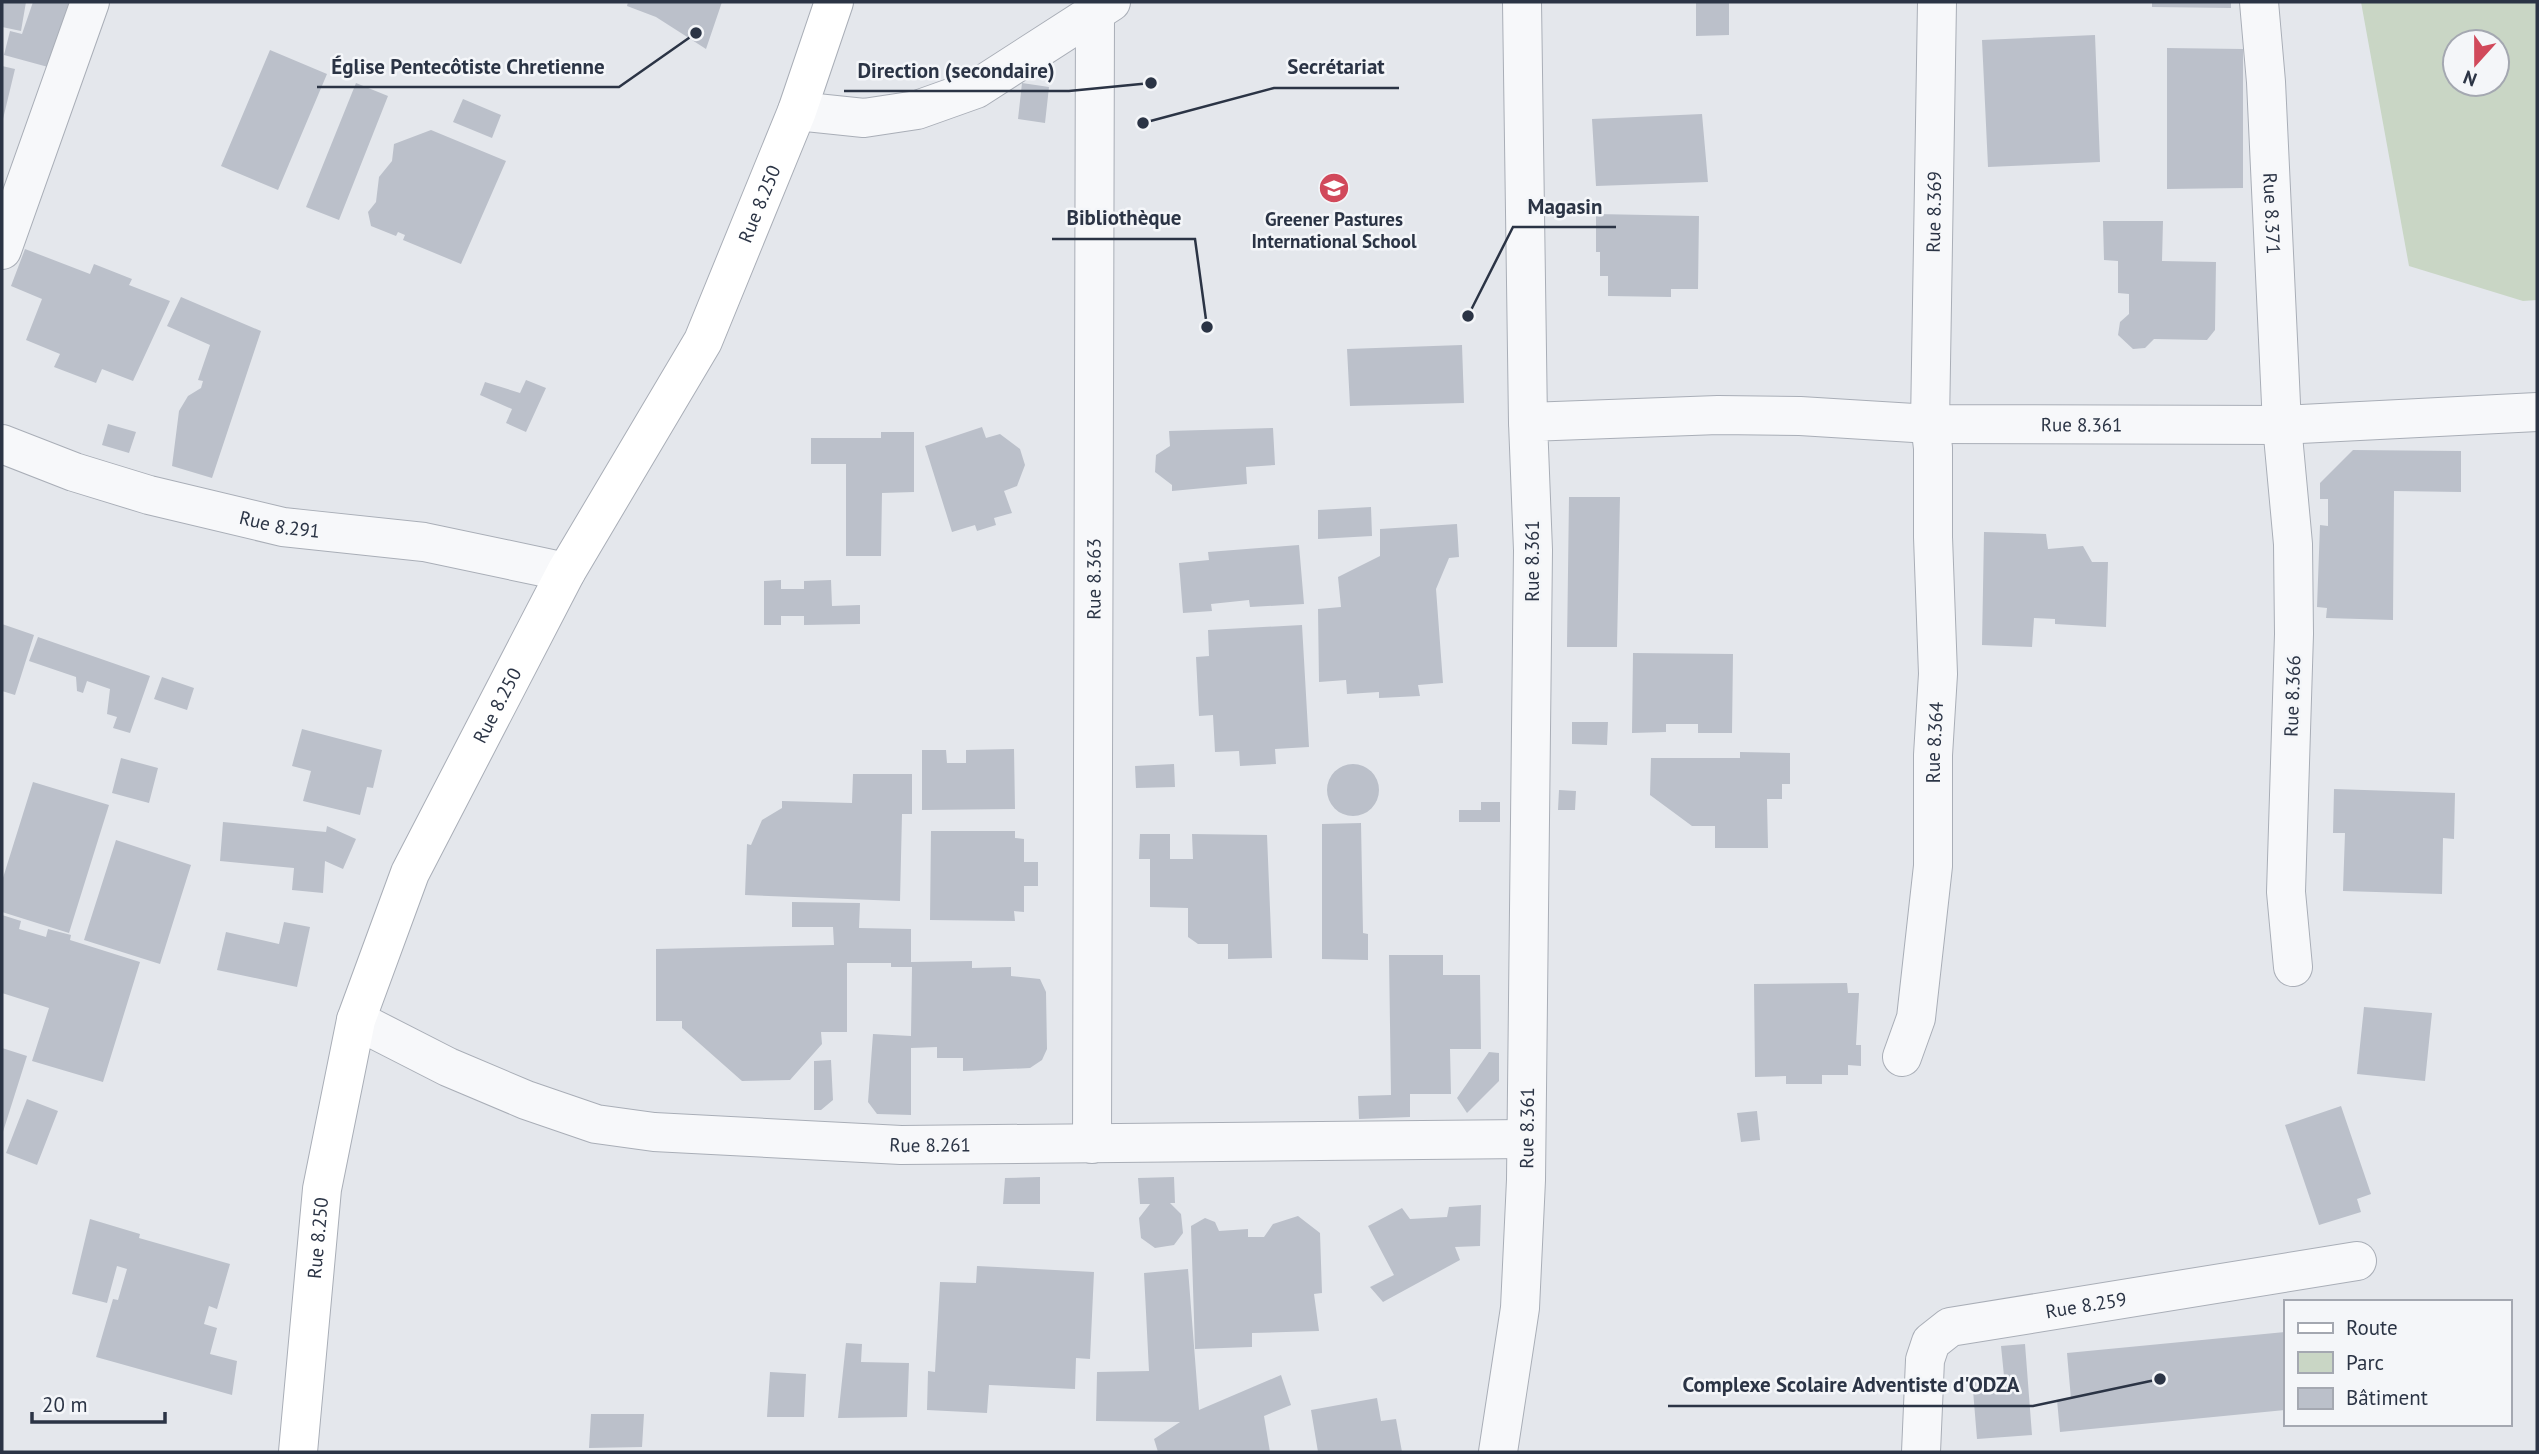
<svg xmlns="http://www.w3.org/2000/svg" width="2539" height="1454" font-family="'PT Sans',sans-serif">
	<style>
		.green { fill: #c9d6c5; fill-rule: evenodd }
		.building { fill: #bbc0ca }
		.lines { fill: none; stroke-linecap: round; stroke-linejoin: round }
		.street-casing { stroke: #a9aeb7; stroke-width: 40 }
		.secondary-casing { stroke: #a9aeb7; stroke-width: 40 }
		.street { stroke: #f7f8fa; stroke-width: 38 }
		.secondary { stroke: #fff; stroke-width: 38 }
		.labels { text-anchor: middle; stroke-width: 5; stroke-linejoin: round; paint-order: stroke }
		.street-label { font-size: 19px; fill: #2b3445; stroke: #f4f6f9 }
		.poi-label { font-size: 19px; font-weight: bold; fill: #2b3445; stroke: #f4f6f9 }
		.leader { fill: none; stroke: #2b3445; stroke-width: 2.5 }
		.callout-dot { fill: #2b3445; stroke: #f4f6f9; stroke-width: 2.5 }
		.callout-label { font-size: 21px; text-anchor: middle; font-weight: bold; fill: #2b3445; stroke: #f4f6f9; stroke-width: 5; stroke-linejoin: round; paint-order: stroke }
	</style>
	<rect width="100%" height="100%" fill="#e4e7ec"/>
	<!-- green -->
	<path class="green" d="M2361,2h176v298l-14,1 -114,-35zM2455,42h42v42h-42z"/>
	<!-- building -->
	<path class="building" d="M2,2h24l-5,29 -19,-4z
		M33,2h36l-21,65 -44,-12 6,-24 12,3z
		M628,2h94l-16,47 -50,-32 -29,-11z
		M1696,2h33v33l-33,1z
		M2152,2h79v6l-79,-1z
		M2095,35l5,127 -112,5 -6,-127z
		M2167,48l76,1v139l-76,1z
		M270,50l57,24 -49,116 -57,-24z
		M2,66l13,3 -12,50h-1z
		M356,83l32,13 -49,124 -33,-13z
		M1022,83l27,4 -4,36 -27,-4z
		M463,99l38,16 -9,23 -39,-16z
		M1702,114l6,68 -112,4 -4,-67z
		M431,130l75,31 -45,103 -58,-24 2,-5 -7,-3 -2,4 -25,-10 -3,-14 8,-10 3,-25 13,-16 2,-17z
		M1596,214l103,2 -1,73h-27v8l-63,-1v-20h-8v-24h-4z
		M2103,221h60l-1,40 54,1 -1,68 -8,10 -53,-1 -9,9 -12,1 -15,-14 2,-13 9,-8v-20l-11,-1v-32l-14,-1z
		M25,249l65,25 4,-10 38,15 -3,6 41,16 -37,80 -31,-12 -6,14 -42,-16 6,-13 -34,-14 16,-41 -31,-13z
		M181,297l80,34 -49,147 -40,-12 7,-55 9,-15 13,-8 2,-7 -5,-1 12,-35 -43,-19z
		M1462,345l2,58 -114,3 -3,-57z
		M526,380l20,8 -20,44 -20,-9 6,-14 -32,-14 5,-13 35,11z
		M108,424l28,8 -7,21 -27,-8z
		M982,427l4,11 14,-4 20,15 5,16 -8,21 -13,5 8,22 -18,5 2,7 -19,6 -2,-6 -23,7 -27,-86z
		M1273,428l2,37 -29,2 1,17 -75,7v-6l-17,-13 1,-17 14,-9 -1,-15z
		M881,432h33v60l-32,1 -1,63h-35v-92h-35v-26h70z
		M2353,450l108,1v41l-67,-1 -1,129 -67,-2 1,-10 -10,-1 3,-82 8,1v-27h-8v-16z
		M1569,497h51l-3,150h-50z
		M1371,507l1,29 -54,3v-29z
		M1457,524l2,33 -10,1 -13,31 7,94 -25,2 2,11 -41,2v-6l-32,2 -1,-14 -27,2 -1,-73 23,-2 -3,-30 42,-21v-27z
		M1984,532l62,2 2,15 35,-3 9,16h16l-2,65 -51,-3v-5l-21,-1 -2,29 -50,-2z
		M1299,545l5,59 -54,3 -1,-7 -38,4 1,7 -29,2 -4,-50 30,-3 -1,-8z
		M781,580v9h23v-8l27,-1 1,26 28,-1v19l-56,1v-9h-23v9h-17v-44z
		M2,624l32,11 -19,60 -13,-4z
		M1302,625l7,122 -34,2 1,15 -36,2 -1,-15 -24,1 -2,-37 -14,1 -3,-59 13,-1 -1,-26z
		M38,637l112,39 -20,57 -17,-5 4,-11 -10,-3 3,-25 -23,-8 -4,12 -6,-2 -1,-14 -47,-16z
		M1633,653l100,1 -1,79h-34v-9h-32v8l-34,1z
		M162,677l32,11 -7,22 -33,-11z
		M1572,722h36l-1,23 -35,-1z
		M302,729l80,21 -9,38 -6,-1 -7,28 -57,-14 8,-30 -19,-5z
		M1014,749l1,60 -93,1v-60h24l1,13h19v-13z
		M1740,752l50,1v31h-8v15h-15l1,49h-53v-22h-23l-42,-31 1,-37h89z
		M121,758l37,10 -9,35 -37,-10z
		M1327 790a26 26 0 1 1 52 0a26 26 0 1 1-52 0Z
		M1174,764l1,23 -39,1 -1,-22z
		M853,774h59v40h-10l-2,87 -155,-6 2,-51 4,1 11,-25 20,-12v-7l70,2z
		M33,782l76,23 -40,128 -67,-21v-31z
		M2334,789l121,4 -1,46 -11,-1 -1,56 -99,-3 2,-58h-12z
		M1559,790l17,1 -1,19h-17z
		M1481,802h19v20h-41v-12h22z
		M223,822l103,10 1,-6 29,13 -13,30 -18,-8 -2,32 -31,-3 2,-22 -74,-7z
		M1361,823l2,110 5,1v26l-46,-1v-135z
		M931,831h84v7l9,1v23h14v24h-14v26l-10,-1 1,10 -85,-1z
		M1140,834h30v25h23l-1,-25 75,1 5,123 -44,1v-15h-30l-10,-7v-29l-38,-1v-48h-11z
		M116,840l75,25 -31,99 -76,-24z
		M792,902l68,1 -1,25 52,1v33l61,-1v7l39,-1v9l29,3 6,13 1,57 -5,11 -12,8 -67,3v-13h-26v-11l-26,1v67l-34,-1 -9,-12 5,-68 38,2 1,-69h-21v-4h-44v69h-26l1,12 -32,36 -48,1 -60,-53v-7h-26v-72l178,-4 -1,-18h-41z
		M2,915l19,6 -2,8 27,8 2,-8 23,6 -1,5 70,22 -37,120 -71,-21 17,-53 -47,-15z
		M284,922l26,5 -13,60 -80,-17 9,-38 53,12z
		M1389,955h54v20h37l1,74h-31l1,45h-41v23l-51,2 -1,-23 33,-1z
		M1847,983l1,10h11l-3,52h5v21l-13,-1v10h-26v9h-36v-8l-31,1 -1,-93z
		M2364,1007l68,6 -7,68 -68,-7z
		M2,1048l25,8 -25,79z
		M1489,1052l10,1v28l-32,32 -10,-15z
		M831,1060l2,40 -12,10h-7v-49z
		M27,1099l31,12 -21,54 -31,-12z
		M2341,1106l30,88 -14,5 4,13 -42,13 -34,-100z
		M1757,1111l3,29 -19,2 -4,-29z
		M1040,1177v27h-37l2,-26z
		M1174,1177l1,26h-5l11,11 2,19 -9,12 -19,3 -14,-10 -2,-20 11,-14h-10l-2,-26z
		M1481,1205l-1,41 -25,1 5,13 -77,42 -13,-15 24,-12 -26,-49 34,-18 8,11 37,-2 2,-10z
		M1298,1216l22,17 2,60 -8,1 5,37 -67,2v14l-57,2 -4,-123 14,-8 10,4 4,9 29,-2v8h16l9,-13z
		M90,1219l50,15 -1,4 91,26 -13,45 -8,-3 -5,18 13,4 -7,26 27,7 -5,34 -136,-38 17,-58 5,1 9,-31 -10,-3 -10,37 -35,-9z
		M977,1266l117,6 -4,87 -14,-1 -1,31 -86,-4 -2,28 -60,-3 1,-39 7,1 5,-90 36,1z
		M1188,1269l11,141 82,-35 10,30 -27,11 6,36h-112l-4,-13 26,-17 -84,-1 1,-49 52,-1 -5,-98z
		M2285,1332v78l-225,22 -3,-32 14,-1 -4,-46z
		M846,1343l16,1 -1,18 48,1 -2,54 -69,1z
		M2025,1344l7,91 -55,4 -5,-61 32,-2 -3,-30z
		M770,1372l36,2 -2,43h-37z
		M1377,1398l4,23 15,-2 6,33h-84l-7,-42z
		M591,1414h53l-2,33 -53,1z"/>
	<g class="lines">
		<!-- street casing -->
		<g class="street-casing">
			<g id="street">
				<path d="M1522,2l6,420"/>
				<path id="s1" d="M2259,2l7,80 16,343 11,119 1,90 -8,258 7,75"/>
				<path d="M797,111l67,7 53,-8 59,-21 135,-87"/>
				<path d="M2,250l88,-248"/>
				<path id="s2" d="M2,444l72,28 75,23 134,32 141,15 142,30"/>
				<path id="s3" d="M356,1020l92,47 78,33 70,24 58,8 247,13 624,-6"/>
				<path id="s4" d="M1902,1057l14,-39 17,-152v-111l5,-81 -5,-137v-89l-3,-24 7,-422"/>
				<path id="s5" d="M1092,1144l3,-1132"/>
				<path id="s6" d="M1498,1452l22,-144 6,-128 7,-630 -5,-128 190,-7 82,1 130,8 352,1 255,-13"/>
				<path id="s7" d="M1921,1452l4,-92 6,-18 19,-15 407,-66"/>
			</g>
		</g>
		<!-- secondary casing -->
		<g class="secondary-casing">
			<g id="secondary">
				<path id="s8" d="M298,1452l24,-263 34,-169 54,-147 156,-301 137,-231 94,-230 37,-109"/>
			</g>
		</g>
		<!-- street -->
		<use href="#street" class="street"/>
		<!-- secondary -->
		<use href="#secondary" class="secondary"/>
	</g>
	<!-- icons -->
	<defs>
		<g id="school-disc" transform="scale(1.575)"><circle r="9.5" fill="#d1495b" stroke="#f4f6f9"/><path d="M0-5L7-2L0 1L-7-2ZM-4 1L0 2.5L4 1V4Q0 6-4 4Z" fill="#fff"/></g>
	</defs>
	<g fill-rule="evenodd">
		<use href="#school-disc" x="1334" y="188"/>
	</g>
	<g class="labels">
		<!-- street labels -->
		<g class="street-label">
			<text dy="7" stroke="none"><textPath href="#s8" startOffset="1349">Rue 8.250</textPath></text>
			<text dy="7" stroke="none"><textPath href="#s4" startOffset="849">Rue 8.369</textPath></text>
			<text dy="7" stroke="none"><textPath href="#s1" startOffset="212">Rue 8.371</textPath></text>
			<text dy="7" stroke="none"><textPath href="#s6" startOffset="1586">Rue 8.361</textPath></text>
			<text dy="7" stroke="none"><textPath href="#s2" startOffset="290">Rue 8.291</textPath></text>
			<text transform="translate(1532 561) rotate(-90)" y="7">Rue 8.361</text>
			<text dy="7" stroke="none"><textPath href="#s5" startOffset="565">Rue 8.363</textPath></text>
			<text transform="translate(2292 696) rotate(-88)" y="7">Rue 8.366</text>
			<text dy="7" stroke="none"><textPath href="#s8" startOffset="782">Rue 8.250</textPath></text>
			<text dy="7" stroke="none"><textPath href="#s4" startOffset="318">Rue 8.364</textPath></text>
			<text dy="7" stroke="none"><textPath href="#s6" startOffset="326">Rue 8.361</textPath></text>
			<text dy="7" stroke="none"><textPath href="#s3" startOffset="597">Rue 8.261</textPath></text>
			<text dy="7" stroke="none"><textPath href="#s8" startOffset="215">Rue 8.250</textPath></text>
			<text dy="7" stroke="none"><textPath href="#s7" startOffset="273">Rue 8.259</textPath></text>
		</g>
		<!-- poi labels -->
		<g class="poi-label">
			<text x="1334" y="226">Greener Pastures<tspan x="1334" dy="22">International School</tspan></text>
		</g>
	</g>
	<!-- callouts -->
	<path class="leader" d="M696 33L619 87H317M1143 123L1274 88H1399M1151 83L1069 91H844M1468 316L1513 227H1616M1207 327L1195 239H1052M2160 1379L2033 1406H1668"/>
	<g class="callout-dot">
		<circle cx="696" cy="33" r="7"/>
		<circle cx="1143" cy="123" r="7"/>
		<circle cx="1151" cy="83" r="7"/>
		<circle cx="1468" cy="316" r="7"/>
		<circle cx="1207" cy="327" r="7"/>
		<circle cx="2160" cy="1379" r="7"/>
	</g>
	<g class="callout-label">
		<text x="468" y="74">Église Pentecôtiste Chretienne</text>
		<text x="1336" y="74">Secrétariat</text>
		<text x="956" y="78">Direction (secondaire)</text>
		<text x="1565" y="214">Magasin</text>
		<text x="1124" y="225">Bibliothèque</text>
		<text x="1851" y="1392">Complexe Scolaire Adventiste d'ODZA</text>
	</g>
	<!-- border -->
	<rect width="2539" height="1454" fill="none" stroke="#2b3445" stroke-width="7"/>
	<!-- legend -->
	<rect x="2284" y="1300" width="228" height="126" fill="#f4f6f9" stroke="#a4a8b1" stroke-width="2"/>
	<rect x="2298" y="1323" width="35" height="10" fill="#ffffff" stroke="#a4a8b1" stroke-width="2"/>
	<text x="2346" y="1335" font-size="21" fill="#2b3445">Route</text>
	<rect x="2298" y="1352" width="35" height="21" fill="#c9d6c5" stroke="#a4a8b1" stroke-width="2"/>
	<text x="2346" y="1370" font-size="21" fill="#2b3445">Parc</text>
	<rect x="2298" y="1388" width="35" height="21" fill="#bbc0ca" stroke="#a4a8b1" stroke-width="2"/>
	<text x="2346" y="1405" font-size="21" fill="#2b3445">Bâtiment</text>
	<!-- north arrow -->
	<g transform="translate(2476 63) rotate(201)"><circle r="33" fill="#f4f6f9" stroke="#a4a8b1" stroke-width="2"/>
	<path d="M0-5L12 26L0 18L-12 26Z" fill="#d1495b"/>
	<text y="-10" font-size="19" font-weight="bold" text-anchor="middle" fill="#2b3445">N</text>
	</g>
	<!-- scale -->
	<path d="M32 1412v10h133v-10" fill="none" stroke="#2b3445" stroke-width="3.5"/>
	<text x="42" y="1412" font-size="21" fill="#2b3445" stroke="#f4f6f9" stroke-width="5" paint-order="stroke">20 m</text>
</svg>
